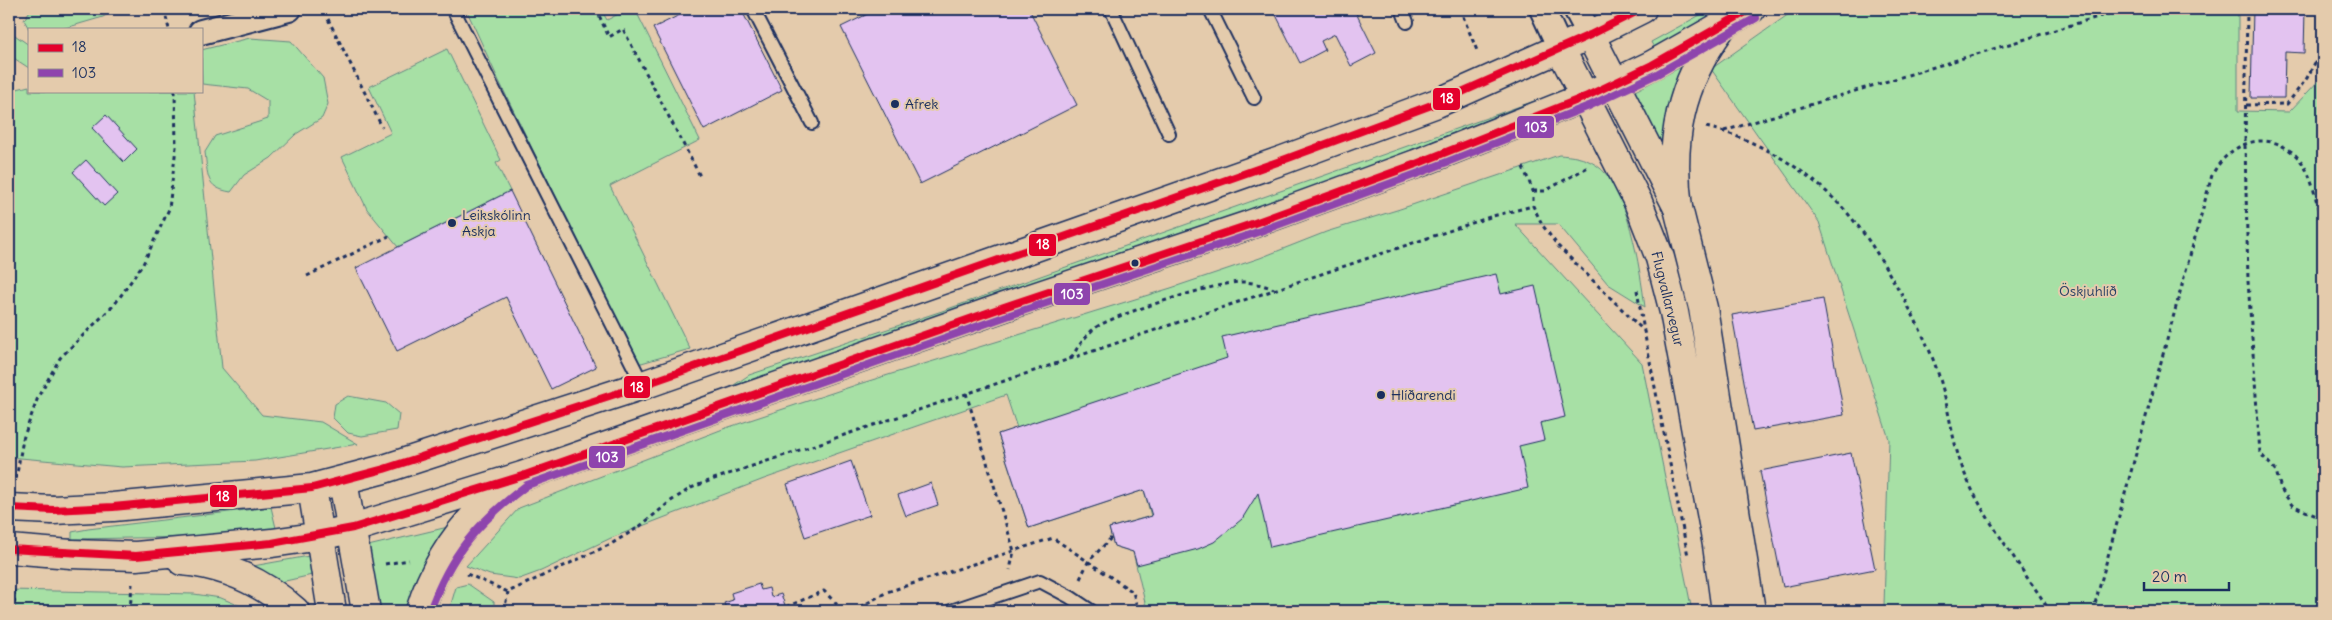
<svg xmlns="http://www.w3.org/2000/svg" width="2332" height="620" font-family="Delius,sans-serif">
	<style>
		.green { fill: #a7e0a5; stroke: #618882 }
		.building { fill: #e3c3f0; stroke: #1b2f5e }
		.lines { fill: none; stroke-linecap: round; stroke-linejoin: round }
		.service-casing { stroke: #1b2f5e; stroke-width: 16 }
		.minor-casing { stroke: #1b2f5e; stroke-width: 28 }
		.tertiary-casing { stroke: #1b2f5e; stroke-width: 31 }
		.primary-casing { stroke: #1b2f5e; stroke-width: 31 }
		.path { stroke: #1b2f5e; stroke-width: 3; stroke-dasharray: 4 4; stroke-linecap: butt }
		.service { stroke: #e4cbac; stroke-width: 12 }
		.minor { stroke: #e4cbac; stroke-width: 24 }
		.tertiary { stroke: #e4cbac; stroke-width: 28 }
		.primary { stroke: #e4cbac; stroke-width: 28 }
		.primary-bridge-casing { stroke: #1b2f5e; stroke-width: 31; stroke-linecap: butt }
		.primary-bridge { stroke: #e4cbac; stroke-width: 28 }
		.bus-1-casing { stroke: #e4cbac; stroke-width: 11 }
		.bus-2-casing { stroke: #e4cbac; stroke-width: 11 }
		.bus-1 { stroke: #e4002b; stroke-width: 8 }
		.bus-2 { stroke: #8e44ad; stroke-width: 8 }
		.poi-dot { fill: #1b2f5e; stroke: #e4cbac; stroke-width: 2 }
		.labels { text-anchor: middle; stroke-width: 4; stroke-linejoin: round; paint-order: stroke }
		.poi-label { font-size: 14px; fill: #1b2f5e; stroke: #e4cbac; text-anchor: start }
		.park-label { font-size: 14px; fill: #294165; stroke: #e4cbac }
		.street-label { font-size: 14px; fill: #1b2f5e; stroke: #e4cbac }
		.line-badge { stroke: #e4cbac; stroke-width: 2 }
		.badge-label { font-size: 14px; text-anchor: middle; font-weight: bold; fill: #fff }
	</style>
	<rect width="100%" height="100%" fill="#e4cbac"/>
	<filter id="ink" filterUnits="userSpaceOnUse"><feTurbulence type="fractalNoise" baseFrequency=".02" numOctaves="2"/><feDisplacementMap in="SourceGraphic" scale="10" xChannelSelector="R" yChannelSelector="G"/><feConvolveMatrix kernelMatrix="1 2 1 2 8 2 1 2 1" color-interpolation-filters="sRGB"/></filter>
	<g filter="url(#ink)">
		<!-- green -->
		<path class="green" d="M35,9h81l-13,8 -41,12h-33l-5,-9 5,-8z
			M466,9h135l6,11 21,-11h7l65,131 -90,46 80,163 -52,15 -139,-283z
			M1711,9h18l-74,41 -4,-8z
			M1796,9h442v102l51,1 34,-36v531l-2,-1 -5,5h-427l-5,-5 5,-167 -70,-217 -108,-153z
			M9,31l20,14v23l-20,-13z
			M250,38l41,3 32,37 5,26 -6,14 -26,16 -25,24 -27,17 -13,17c-26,-4 -23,-17 -26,-40l10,-16 53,-17v-18l-20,-12 -46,-5 -1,-34z
			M447,49l54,111 -5,3 14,28 -112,56 -31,-38 -25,-52 49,-24 -22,-46z
			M1685,65l-18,94 -34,-67z
			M29,86v5h165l28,277 40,47 59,7 37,22 -103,17 -133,6 -113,-10v-366z
			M1540,99l-205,81 -603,218 -4,-9 21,-14 193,-64z
			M1559,155c13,1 25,2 37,10 32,20 44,105 49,142l-37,-23 -50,-60h-43l127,139 50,248h-545l-14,-59 -19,-6 -5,-18 42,-12 -7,-26 -115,38 -31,-94 19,-6 -11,-33 -242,84 -153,59 -70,33 -22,8 -29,-4 -24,-9 53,-58 204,-79 136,-45 312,-96 89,-30 66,-26 74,-23z
			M348,396l38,7 13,11 -2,16 -35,6 -14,-3 -15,-15 2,-14z
			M271,507l5,21 -80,9 -124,2v-7l16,-3z
			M448,527l-37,84h-32l-11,-65z
			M309,556l3,19 -31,7 -28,-16z
			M468,584l26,18v9h-45l7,-24z
			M9,590l185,4 27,4 29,12 13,1h-254z"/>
		<!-- building -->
		<path class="building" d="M692,9h49l41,81 -78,40 -51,-102z
			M878,9h151l48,96 -157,79 -79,-157z
			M1273,9h81l22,44 -25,13 -16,-32 -14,7 4,9 -25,13z
			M2253,9h52l-1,44 -19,-1 -1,46h-33z
			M106,115l31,34 -13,13 -32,-34z
			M86,160l31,34 -13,12 -31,-34z
			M510,191l86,176 -45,22 -45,-92 -109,54 -41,-83z
			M1496,274l5,20 34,-8 30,131 -25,6 4,17 -25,6 9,42 -258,59 -12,-54 -16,26 -28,23 -16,7 -61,16 -4,-13 -19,-6 -5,-18 43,-12 -8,-26 -115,38 -31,-94 229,-76 -5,-21z
			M1823,299l21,116 -91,16 -21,-116z
			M1851,453l24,116 -92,18 -23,-116z
			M851,461l19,54 -65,22 -18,-53z
			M931,483l7,22 -32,11 -8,-21z
			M759,584l2,6 8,-2 2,9 10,-3 6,17h-60l-3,-8 9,-3 -2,-7z"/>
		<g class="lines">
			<!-- service casing -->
			<g class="service-casing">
				<path id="service" d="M453,9l190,376
					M753,9l59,114
					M1111,9l58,125
					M1210,9l44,89
					M1402,9l5,13
					M951,611l89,-30 30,16 21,14"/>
			</g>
			<!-- minor casing -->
			<g class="minor-casing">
				<path id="minor" d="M1542,9l18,39
					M1576,9l14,26
					M201,32l88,-23"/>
			</g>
			<!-- tertiary casing -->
			<g class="tertiary-casing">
				<path id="tertiary" d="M1590,35l88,173 25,100 48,303
					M1560,48l78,154 22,56 14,54 43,233 9,66"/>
			</g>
			<!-- primary casing -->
			<g class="primary-casing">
				<path id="primary" d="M1678,208c-9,-68 2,-124 43,-180
					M343,481l23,130
					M312,488l20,123
					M53,510l60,-3 199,-19 72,-19 259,-84 640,-225 154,-57 153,-68 52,-26
					M71,554l65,2 136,-13 49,-7 32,-8 169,-52 482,-169 245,-82 167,-61 169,-67 67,-32 99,-56
					M182,561c43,4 81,21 113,50
					M420,611c16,-52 45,-93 89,-125"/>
			</g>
			<!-- path -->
			<path class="path" d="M164,9l5,20
				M596,9l13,28 14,-8 78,149
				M1460,9l18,44
				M2247,9l-2,135 3,137 12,172 16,18 5,18 11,16 31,14
				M328,19l54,108
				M2246,105l41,-1 20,-26 11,-21 5,-3
				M1706,127c56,13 112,49 148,94 14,17 25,35 36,54 19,31 36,63 48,98 11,32 13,67 26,99 15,37 41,71 62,104 8,11 17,23 23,35
				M1724,131l400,-122
				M1523,167l10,24v15l10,20 15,20 86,85 44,225
				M1533,191h12l43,-24
				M307,276l82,-40
				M1637,290l7,41
				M1071,358c7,-11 14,-22 24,-30 17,-13 124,-46 146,-46 12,0 22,3 33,7
				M966,393l48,158 -4,19
				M16,479l7,-40 15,-42 22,-39 55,-54 28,-40 26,-55 7,-62 -1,-56
				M385,564l24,-4
				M467,574l41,18 103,-48 28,-17 32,-26 20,-13 23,-9 779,-263 40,-10
				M1080,579l8,-17 24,-25
				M14,591l1,20
				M786,607l38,-16 19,20
				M2047,608l12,3
				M130,611l2,-27
				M504,611l4,-19
				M853,611l34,-19 166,-54 80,54 5,19
				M2093,611l119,-436c18,-35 60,-48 88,-15 14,17 17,48 23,69"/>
			<!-- service -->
			<use href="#service" class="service"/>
			<!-- minor -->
			<use href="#minor" class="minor"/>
			<!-- tertiary -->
			<use href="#tertiary" class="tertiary"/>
			<!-- primary -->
			<use href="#primary" class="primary"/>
			<!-- primary-bridge casing -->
			<g class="primary-bridge-casing">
				<path id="primary-bridge" d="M9,508l44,2
					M9,549l62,5"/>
			</g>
			<!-- primary-bridge -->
			<use href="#primary-bridge" class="primary-bridge"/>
			<!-- bus-1 casing -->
			<g class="bus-1-casing">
				<path id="bus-1" d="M9,508l44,2 60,-3 199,-19 72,-19 259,-84 640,-225 154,-57 153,-68 52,-26
					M9,549l127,7 136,-13 81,-15 169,-52 482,-169 245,-82 167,-61 169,-67 67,-32 99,-56"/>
			</g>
			<!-- bus-2 casing -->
			<g class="bus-2-casing">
				<path id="bus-2" d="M430,611c20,-57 49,-90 97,-126l480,-169 245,-82 167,-61 170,-67 68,-32 99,-56"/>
			</g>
			<!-- bus-1 -->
			<use href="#bus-1" class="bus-1"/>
			<!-- bus-2 -->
			<use href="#bus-2" class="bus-2"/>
		</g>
	</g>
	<!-- markers -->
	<g class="poi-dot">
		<circle cx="895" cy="104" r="5"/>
		<circle cx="452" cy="223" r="5"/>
		<circle cx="1135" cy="263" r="4.5"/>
		<circle cx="1381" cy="395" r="5"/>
	</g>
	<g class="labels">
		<!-- poi labels -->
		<g class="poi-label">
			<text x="905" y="109">Afrek</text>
			<text x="462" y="220">Leikskólinn<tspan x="462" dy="16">Askja</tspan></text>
			<text x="1391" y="400">Hlíðarendi</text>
		</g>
		<!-- park labels -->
		<g class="park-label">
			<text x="2088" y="296">Öskjuhlíð</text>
		</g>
		<!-- street labels -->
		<g class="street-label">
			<text transform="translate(1668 299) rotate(76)" y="5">Flugvallarvegur</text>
		</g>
	</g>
	<g class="line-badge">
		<rect x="1432" y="87" width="29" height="24" rx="5" fill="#e4002b"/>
		<rect x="1516" y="115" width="39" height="24" rx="5" fill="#8e44ad"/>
		<rect x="1028" y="233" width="29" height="24" rx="5" fill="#e4002b"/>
		<rect x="1053" y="282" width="38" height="24" rx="5" fill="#8e44ad"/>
		<rect x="623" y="375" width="28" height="24" rx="5" fill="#e4002b"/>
		<rect x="588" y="445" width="38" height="24" rx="5" fill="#8e44ad"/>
		<rect x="209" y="484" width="29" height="24" rx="5" fill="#e4002b"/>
	</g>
	<g class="badge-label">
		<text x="1447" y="103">18</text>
		<text x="1536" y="132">103</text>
		<text x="1043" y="249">18</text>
		<text x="1072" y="299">103</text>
		<text x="637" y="392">18</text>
		<text x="607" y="462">103</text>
		<text x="223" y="501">18</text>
	</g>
	<!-- margin -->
	<rect width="2332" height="620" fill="none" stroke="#e4cbac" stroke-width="30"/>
	<rect x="15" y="15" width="2302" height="590" fill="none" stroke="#1b2f5e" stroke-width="2" filter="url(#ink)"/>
	<!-- legend -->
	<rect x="28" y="28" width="175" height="65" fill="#e4cbac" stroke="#948d8d"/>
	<rect x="38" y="44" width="25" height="8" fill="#e4002b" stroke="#948d8d"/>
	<text x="72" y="52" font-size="15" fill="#1b2f5e">18</text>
	<rect x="38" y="69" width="25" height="8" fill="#8e44ad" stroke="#948d8d"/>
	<text x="72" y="78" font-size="15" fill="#1b2f5e">103</text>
	<!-- scale -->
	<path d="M2144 582v8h85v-8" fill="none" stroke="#1b2f5e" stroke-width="2.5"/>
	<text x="2152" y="582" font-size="15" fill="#1b2f5e" stroke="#e4cbac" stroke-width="4" paint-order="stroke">20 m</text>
</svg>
